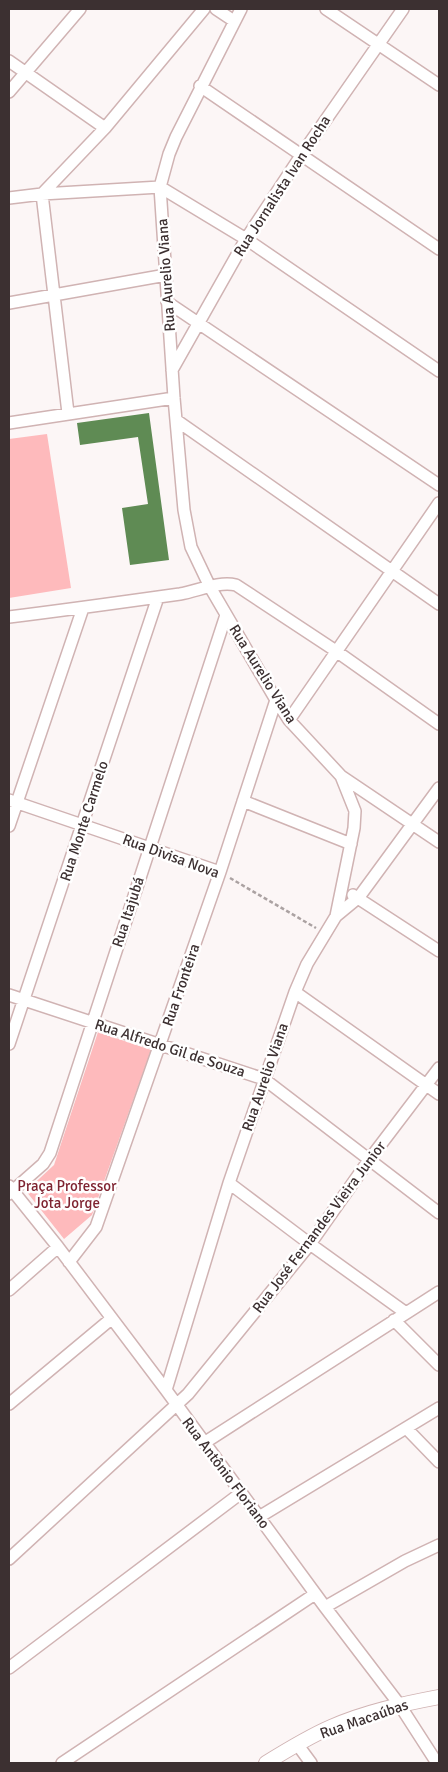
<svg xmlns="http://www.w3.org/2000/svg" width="448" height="1772" font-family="Signika,sans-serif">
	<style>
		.green { fill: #febabc }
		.building { fill: #5f8b54 }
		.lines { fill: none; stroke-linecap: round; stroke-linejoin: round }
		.minor-casing { stroke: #d0b3b3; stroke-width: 14 }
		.tertiary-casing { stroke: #d0b3b3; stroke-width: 16 }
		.path { stroke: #aba2a2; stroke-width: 2.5; stroke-dasharray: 4 2.5; stroke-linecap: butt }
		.minor { stroke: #fff; stroke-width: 11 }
		.tertiary { stroke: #fff; stroke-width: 14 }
		.labels { text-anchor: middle; stroke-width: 5; stroke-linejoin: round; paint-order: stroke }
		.street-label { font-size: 15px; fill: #3c3031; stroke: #fff }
		.park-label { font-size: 15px; fill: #7f2431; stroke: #fff }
	</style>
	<rect width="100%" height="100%" fill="#fcf6f6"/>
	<!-- green -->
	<path class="green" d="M47,434l24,154 -62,10v-159z
		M98,1032l53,18 -59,165 -28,24 -38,-48 28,-26z"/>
	<!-- building -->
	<path class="building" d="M149,413l20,147 -39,5 -8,-57 26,-4 -10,-67 -58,8 -3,-22z"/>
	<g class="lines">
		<!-- minor casing -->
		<g class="minor-casing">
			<path id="minor" d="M216,9l18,12
				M326,9l113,76
				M9,61l96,67
				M200,86l239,163
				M9,92l71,-83
				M160,187l86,52 193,132
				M9,198l33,-4 118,-7
				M167,302l272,183
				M9,303l157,-28
				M172,370l74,-131 56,-85 101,-145
				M68,413l-26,-219 63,-66 99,-119
				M176,420l263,184
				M9,423l165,-25
				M9,617c57,-7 114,-15 171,-23 18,-3 38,-13 56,-9l100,66 103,73
				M289,720l150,-217
				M341,776l98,66
				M9,800l211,72
				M243,801l108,43
				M9,826l74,-218
				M353,895l86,56
				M336,916l23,-19 80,-109
				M295,992l144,102
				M9,995l255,84 175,134
				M9,1044l149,-447
				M229,1183l81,61 96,69
				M9,1186l49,61 108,143 159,217 74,97 38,59
				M9,1194l34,-30 7,-11 176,-538
				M69,1262l27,-35 124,-355 56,-172
				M9,1290l49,-43
				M394,1320l45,45
				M166,1390l63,-207 66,-191 12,-28 29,-48 18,-88 1,-17 -14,-35 -52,-56 -13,-20 -66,-113 -19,-40 -7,-37 -10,-112 -14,-211 9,-33 7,-17 65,-128
				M9,1404l102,-85
				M407,1429l32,33
				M204,1443l235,-151
				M259,1517l180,-109
				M9,1559l179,-165 122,-150 59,-84 70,-92
				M325,1607l80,-46 34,-16
				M9,1668l232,-175
				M297,1744l14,19
				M62,1763l253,-169"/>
		</g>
		<!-- tertiary casing -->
		<g class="tertiary-casing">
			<path id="tertiary" d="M266,1763c21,-13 42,-26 65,-36 34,-15 71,-23 108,-30"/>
		</g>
		<!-- path -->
		<path class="path" d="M230,878l86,50"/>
		<!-- minor -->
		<use href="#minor" class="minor"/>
		<!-- tertiary -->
		<use href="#tertiary" class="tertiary"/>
	</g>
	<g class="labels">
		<!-- street labels -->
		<g class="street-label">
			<text transform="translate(282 186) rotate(-57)" y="5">Rua Jornalista Ivan Rocha</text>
			<text transform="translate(166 275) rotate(-94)" y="5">Rua Aurelio Viana</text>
			<text transform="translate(263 674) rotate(58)" y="5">Rua Aurelio Viana</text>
			<text transform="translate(84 821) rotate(-72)" y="5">Rua Monte Carmelo</text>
			<text transform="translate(171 856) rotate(20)" y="5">Rua Divisa Nova</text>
			<text transform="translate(128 912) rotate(-72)" y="5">Rua Itajubá</text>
			<text transform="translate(181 985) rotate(-71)" y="5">Rua Fronteira</text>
			<text transform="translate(170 1048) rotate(18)" y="5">Rua Alfredo Gil de Souza</text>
			<text transform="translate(265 1077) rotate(-71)" y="5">Rua Aurelio Viana</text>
			<text transform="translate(319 1227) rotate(-53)" y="5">Rua José Fernandes Vieira Junior</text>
			<text transform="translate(226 1473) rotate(53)" y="5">Rua Antônio Floriano</text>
			<text transform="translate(364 1719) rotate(-19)" y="5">Rua Macaúbas</text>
		</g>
		<!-- park labels -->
		<g class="park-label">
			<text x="67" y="1191">Praça Professor<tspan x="67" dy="17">Jota Jorge</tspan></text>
		</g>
	</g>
	<!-- border -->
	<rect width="448" height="1772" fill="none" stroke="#3c3031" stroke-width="20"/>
</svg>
